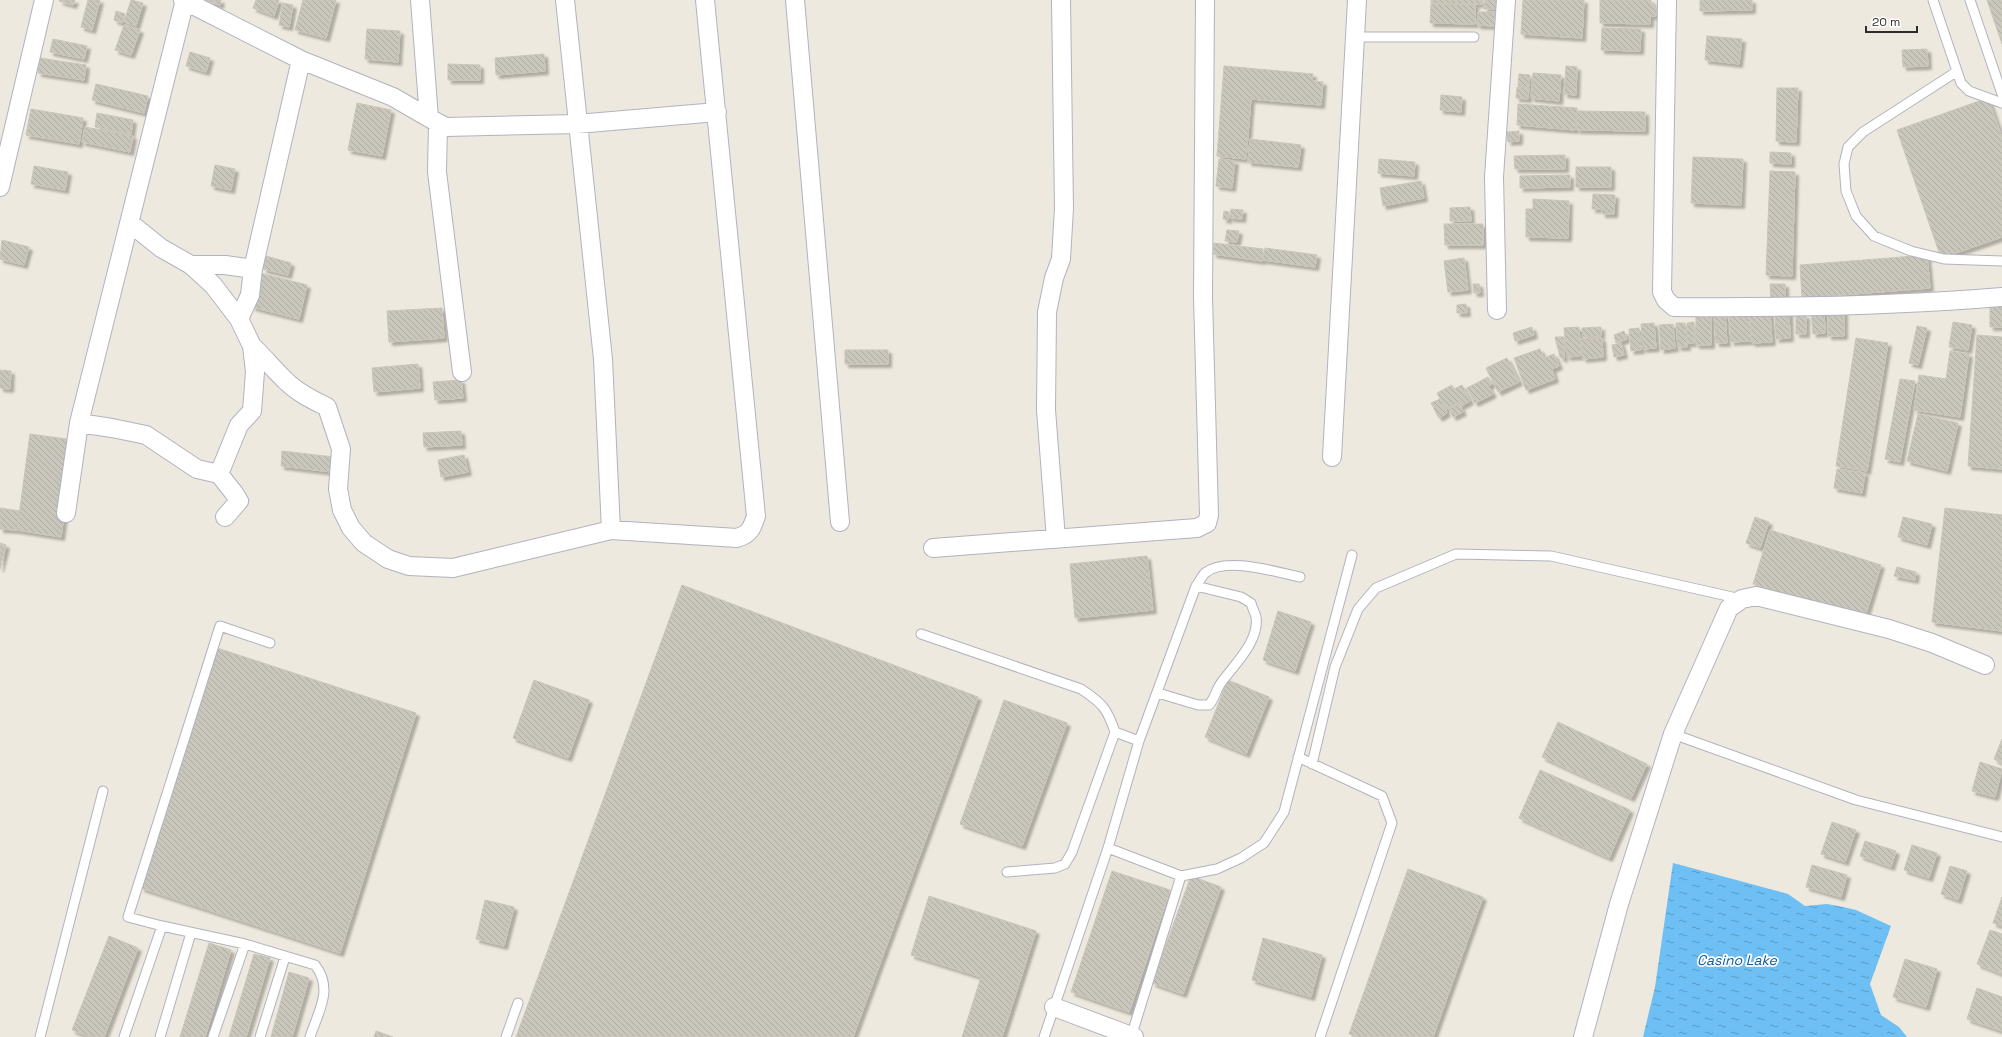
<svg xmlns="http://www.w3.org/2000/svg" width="2002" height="1037" font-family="'Space Grotesk',sans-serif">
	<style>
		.water { fill: url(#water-ripples) }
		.building { fill: url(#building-back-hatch); stroke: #cac5b7; filter: url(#shadow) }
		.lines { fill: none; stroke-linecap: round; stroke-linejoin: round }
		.service-casing { stroke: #b2b2c0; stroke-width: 11 }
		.minor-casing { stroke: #b2b2c0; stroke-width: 20 }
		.service { stroke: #fff; stroke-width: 9 }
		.minor { stroke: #fff; stroke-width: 18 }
		.labels { text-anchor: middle; stroke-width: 3.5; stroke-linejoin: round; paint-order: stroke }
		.water-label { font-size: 14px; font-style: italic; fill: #085aa4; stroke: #fff }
	</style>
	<defs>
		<pattern id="water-ripples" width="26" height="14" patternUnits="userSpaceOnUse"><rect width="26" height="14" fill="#6dbff4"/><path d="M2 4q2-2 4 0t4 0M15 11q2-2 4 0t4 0" fill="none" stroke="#5a9bc6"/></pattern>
		<pattern id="building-back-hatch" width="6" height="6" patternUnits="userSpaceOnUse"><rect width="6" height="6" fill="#c9c7bc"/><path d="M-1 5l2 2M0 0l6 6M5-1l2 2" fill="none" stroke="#adaba2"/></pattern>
		<filter id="shadow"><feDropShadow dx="3.5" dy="3.5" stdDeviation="1" flood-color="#0004"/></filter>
	</defs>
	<rect width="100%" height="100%" fill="#eee9de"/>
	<!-- water -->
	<path class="water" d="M1673,863l115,31 17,12 22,-2 16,3 13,3 35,16 -21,58 11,31 18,12 8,10h-264l12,-50z"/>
	<!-- building -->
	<path class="building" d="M60,0h15l-2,5 -14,-4z
		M88,0h12l-8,30 -11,-3z
		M131,0l12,3 -7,23 -12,-4z
		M205,0h16l-1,5z
		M256,0h23l-5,16 -21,-8z
		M303,0h33l-10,38 -31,-8z
		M1431,0h52v4l-52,-1z
		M1485,0h11v9h-12z
		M1523,0h61l-2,38 -61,-4z
		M1600,0h51l-1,5h6v11h-6v8l-50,-1z
		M1700,0h52v10l-52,1z
		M1987,0h15v44z
		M283,3l10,2 -4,22 -10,-2z
		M1431,4l44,1v19l-45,-1z
		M116,11l9,3 -3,9 -8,-3z
		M1478,12h17l-1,14 -17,-1z
		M124,25l16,5 -9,25 -16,-5z
		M1602,28l39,1 -1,22 -39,-1z
		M367,29l33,2 -2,31 -33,-3z
		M1707,36l35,3 -3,25 -34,-4z
		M53,39l34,7 -3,13 -34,-7z
		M1927,49l1,17 -25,1 -1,-17z
		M190,52l20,6 -4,14 -20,-6z
		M544,54l1,17 -49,4 -1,-17z
		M40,58l46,7 -2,15 -46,-7z
		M448,64l32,1v15h-32z
		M1224,66l89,8 -1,7 11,1 -2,23 -70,-6 -5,60 -29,-3z
		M1566,66l11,1 -1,28 -12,-1z
		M1533,73l28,2 -2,26 -28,-3z
		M1519,74l11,1 -1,12 -11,-1z
		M96,84l52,12 -4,17 -52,-13z
		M1517,87l12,1 -1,11 -12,-1z
		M1777,88h21l-2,54 -20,-1z
		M1441,95l21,2 -1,15 -21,-2z
		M1988,98l14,40v99l-61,21 -44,-128z
		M357,103l34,7 -9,46 -34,-6z
		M1518,104l59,4 -2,22 -58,-5z
		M31,109l52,9 -4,26 -53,-9z
		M1577,111l68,1v19l-68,-1z
		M97,113l36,7 -2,14 -36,-7z
		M85,127l48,9 -3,16 -48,-10z
		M1519,131v10l-11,1 -1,-10z
		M1250,139l51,6 -3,22 -50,-5z
		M1770,152l21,1v11l-21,-1z
		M1565,155v14h-50l-1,-13z
		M1693,157l50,2 -2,46 -50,-2z
		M1219,159l16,2 -3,27 -16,-2z
		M1379,159l36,3 -1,14 -36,-3z
		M215,165l20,4 -4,21 -20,-4z
		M34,166l34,6 -3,18 -34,-6z
		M1576,167h35v20h-35z
		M1770,171l25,1 -3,104 -26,-1z
		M1570,175v12l-50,1v-12z
		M1421,181l3,17 -41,8 -3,-18z
		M1593,194l22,1 -1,19h-12v-5h-10z
		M1533,199l36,2 -1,37 -42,-1v-28h7z
		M1470,207l1,14h-21v-13z
		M1231,209l12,1 -1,9 -12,-1z
		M1224,211l5,1 -1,8 -5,-1z
		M1444,224h39v21h-38z
		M1227,230l12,1 -2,11 -12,-1z
		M2,240l27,7 -5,18 -24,-6z
		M1214,243l49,6 -1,12 -49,-7z
		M1265,248l52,7 -2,12 -52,-7z
		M1927,255l3,33 -128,10 -2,-33z
		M266,256l25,7 -3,12 -25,-6z
		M1464,258l4,32 -20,2 -4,-31z
		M260,273l47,12 -8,34 -47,-12z
		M1473,284h6l1,9h-6z
		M1770,284h15v15h-14z
		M1466,304l1,9h-10v-8z
		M1990,305h12v22h-12z
		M442,308l2,30 -55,4 -2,-31z
		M1696,309h15v36h-15z
		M1824,309l1,24 -12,1 -2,-24z
		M1789,311l1,27 -14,1 -1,-27z
		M1828,311h16v25h-16z
		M1770,313l2,29 -20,1 -2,-29z
		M1725,314l2,29h-11l-2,-28z
		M1749,315l2,26 -20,1 -2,-26z
		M1796,315h10v19h-10z
		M1694,322v21h-7v-20z
		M1953,322l19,3 -4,25 -19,-3z
		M1654,323l2,25 -13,1 -2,-25z
		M1676,323h9l2,24h-9z
		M1673,324l2,24 -14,2 -2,-25z
		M1917,326l10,2 -9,37 -9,-2z
		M1532,327l2,8 -19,6 -2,-8z
		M1579,327l2,29 -14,1 -3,-29z
		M1601,327v9l-18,1 -1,-9z
		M1639,328l2,22 -10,1 -2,-22z
		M1624,331l3,8 -11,4 -2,-8z
		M1977,335l25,2v132l-34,-3z
		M1555,337h9v22l-4,-2z
		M1602,338l1,19 -20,2 -2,-20z
		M1856,338l32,5 -21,128 -31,-5z
		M1621,343l3,12 -10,2 -2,-12z
		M1540,349l4,9 10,-4 5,12 -7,3 3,10 -29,11 -12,-32z
		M845,350h43v14h-43z
		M1950,351l19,3 -9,63 -46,-7 5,-35 27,4z
		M1507,358l12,24 -21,10 -12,-24z
		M418,364l2,24 -46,4 -2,-24z
		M0,370l11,1 -1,18 -10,-1z
		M1488,377l4,7 -4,2 5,8 -18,9 -8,-15z
		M1900,379l15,2 -15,81 -15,-3z
		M461,380l2,18 -28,2 -2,-18z
		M1452,385l2,4 8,-4 8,16 -9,5 -2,-4 -13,7 -9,-16z
		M1440,399l7,14 -8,5 -8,-15z
		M1459,404l4,8 -10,5 -4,-8z
		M1918,414l40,9 -11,48 -40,-10z
		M461,431l1,14 -38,2 -1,-14z
		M30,434l44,6 -13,97 -44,-7z
		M282,451l52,6 -2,15 -51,-6z
		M464,455l4,17 -27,5 -3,-17z
		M1837,469l28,4 -3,20 -28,-5z
		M0,508l20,3 -3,19 -17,-1z
		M1945,508l57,7v116l-70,-9z
		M1755,517l14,5 -9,26 -14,-5z
		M1903,517l29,7 -5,21 -29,-8z
		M1770,530l111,35 -17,55 -111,-36z
		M0,543l6,2 -6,24z
		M1147,556l6,54 -78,8 -5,-54z
		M1897,567l19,5 -1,8 -21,-4z
		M682,585l296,112 -125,340h-337z
		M1278,611l33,11 -16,49 -32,-11z
		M217,648l199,65 -76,240 -199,-65z
		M534,680l55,20 -21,58 -55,-20z
		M1228,680l41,17 -23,57 -41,-17z
		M1004,700l63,23 -45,123 -62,-22z
		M1558,722l89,42 -16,34 -89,-41z
		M2002,739v24l-8,-4z
		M1980,762l22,7 -7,28 -23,-6z
		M1540,770l90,40 -21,48 -90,-40z
		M1832,822l24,8 -11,32 -24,-8z
		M1865,841l31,10 -5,16 -31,-11z
		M1912,845l25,8 -8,25 -25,-8z
		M1812,865l35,10 -6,22 -35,-10z
		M1950,866l17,5 -9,29 -17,-6z
		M1408,869l75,28 -50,140h-76l-8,-3z
		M1112,871l58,19 -41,122 -58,-20z
		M1191,876l30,11 -38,107 -31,-11z
		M929,896l107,35 -34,106h-40l19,-60 -70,-22z
		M2002,897v29l-9,-3z
		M485,900l29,7 -10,39 -28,-7z
		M1990,930l12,4v40l-25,-10z
		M109,936l29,12 -34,89h-14l-18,-7z
		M1263,938l59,17 -11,42 -59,-17z
		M209,943l22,7 -26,87h-25z
		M254,954l16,4 -24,79h-17z
		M1905,959l32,10 -11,38 -33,-10z
		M289,972l20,6 -17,59h-21z
		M1977,988l25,9v34l-35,-12z
		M376,1031l17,6h-19z"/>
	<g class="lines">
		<!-- service casing -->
		<g class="service-casing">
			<path id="service" d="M1933,0l28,83 8,8 33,12
				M1970,0l32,94
				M1355,37h119
				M1956,72l-93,60 -15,15 -4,17 2,27 10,25 18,20 37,15 33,8 58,2
				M921,634l160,55c21,14 26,19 34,43l24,9
				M1158,693l40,12h11c6,-7 7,-15 12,-22 12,-17 39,-42 35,-66 -1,-4 -4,-10 -5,-14l-10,-6 -45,-11
				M1673,734l183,66 146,37
				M1298,757l84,39 10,27 -72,214
				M1312,764l23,-97 23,-58 18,-21 80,-34 95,2 190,43
				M1108,848l73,28 36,-7 24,-11 23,-15 20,-31 68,-257
				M1007,872l48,-4 10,-4 7,-12 43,-120
				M162,926l-34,-9 92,-291 50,17
				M40,1037l63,-246
				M124,1037l38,-111 83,18 70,21c19,24 3,47 -5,72
				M160,1037l31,-104
				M213,1037l32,-93
				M260,1037l25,-80
				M506,1037l12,-34
				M1044,1037l64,-189 31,-107 57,-155c3,-4 6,-10 9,-13 20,-17 71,-1 95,4
				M1131,1037l50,-161"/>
		</g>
		<!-- minor casing -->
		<g class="minor-casing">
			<path id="minor" d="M183,0l118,60 92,37 45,26 8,4 131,-3 140,-12
				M420,0l9,118
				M795,0l45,522
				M1667,0l-5,292 4,8 8,7c109,1 219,-1 328,-10
				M438,123l-1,49 25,200
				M0,187l44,-187
				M130,223l31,25 30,17h34l28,4
				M191,265l22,20 26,34
				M1497,310l-3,-133 12,-177
				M252,346c12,11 23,25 35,36 11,11 26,18 40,25l14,42 -3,40 4,21 9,18 13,15 24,16 21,7 44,2 158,-38 -8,-171 -38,-359
				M79,423l33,5 34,7 51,34 22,5 15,19 5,8 -14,16
				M1332,457l25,-457
				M219,474l20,-49 13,-14 3,-39 -3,-26 -13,-27 11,-24 3,-26 48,-209
				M66,513l13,-90 106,-423
				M611,530l126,8c13,-4 15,-10 19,-22l-51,-516
				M1056,539l-10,-129 1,-98 7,-34 7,-19 3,-51 -3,-208
				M933,548l264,-20 10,-5 2,-8 -6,-218 2,-297
				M1054,1007l80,30
				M1583,1037l36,-133 54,-170 56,-126 13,-9 14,-3 133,33 43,14 53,22"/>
		</g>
		<!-- service -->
		<use href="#service" class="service"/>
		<!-- minor -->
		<use href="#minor" class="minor"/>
	</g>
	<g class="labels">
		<!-- water labels -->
		<g class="water-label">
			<text x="1737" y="965">Casino Lake</text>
		</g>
	</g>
	<!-- scale -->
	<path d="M1866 26v6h51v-6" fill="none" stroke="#2c2c2c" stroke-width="2"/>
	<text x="1872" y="26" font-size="12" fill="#2c2c2c" stroke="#ffffff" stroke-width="3" paint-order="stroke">20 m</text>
</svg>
